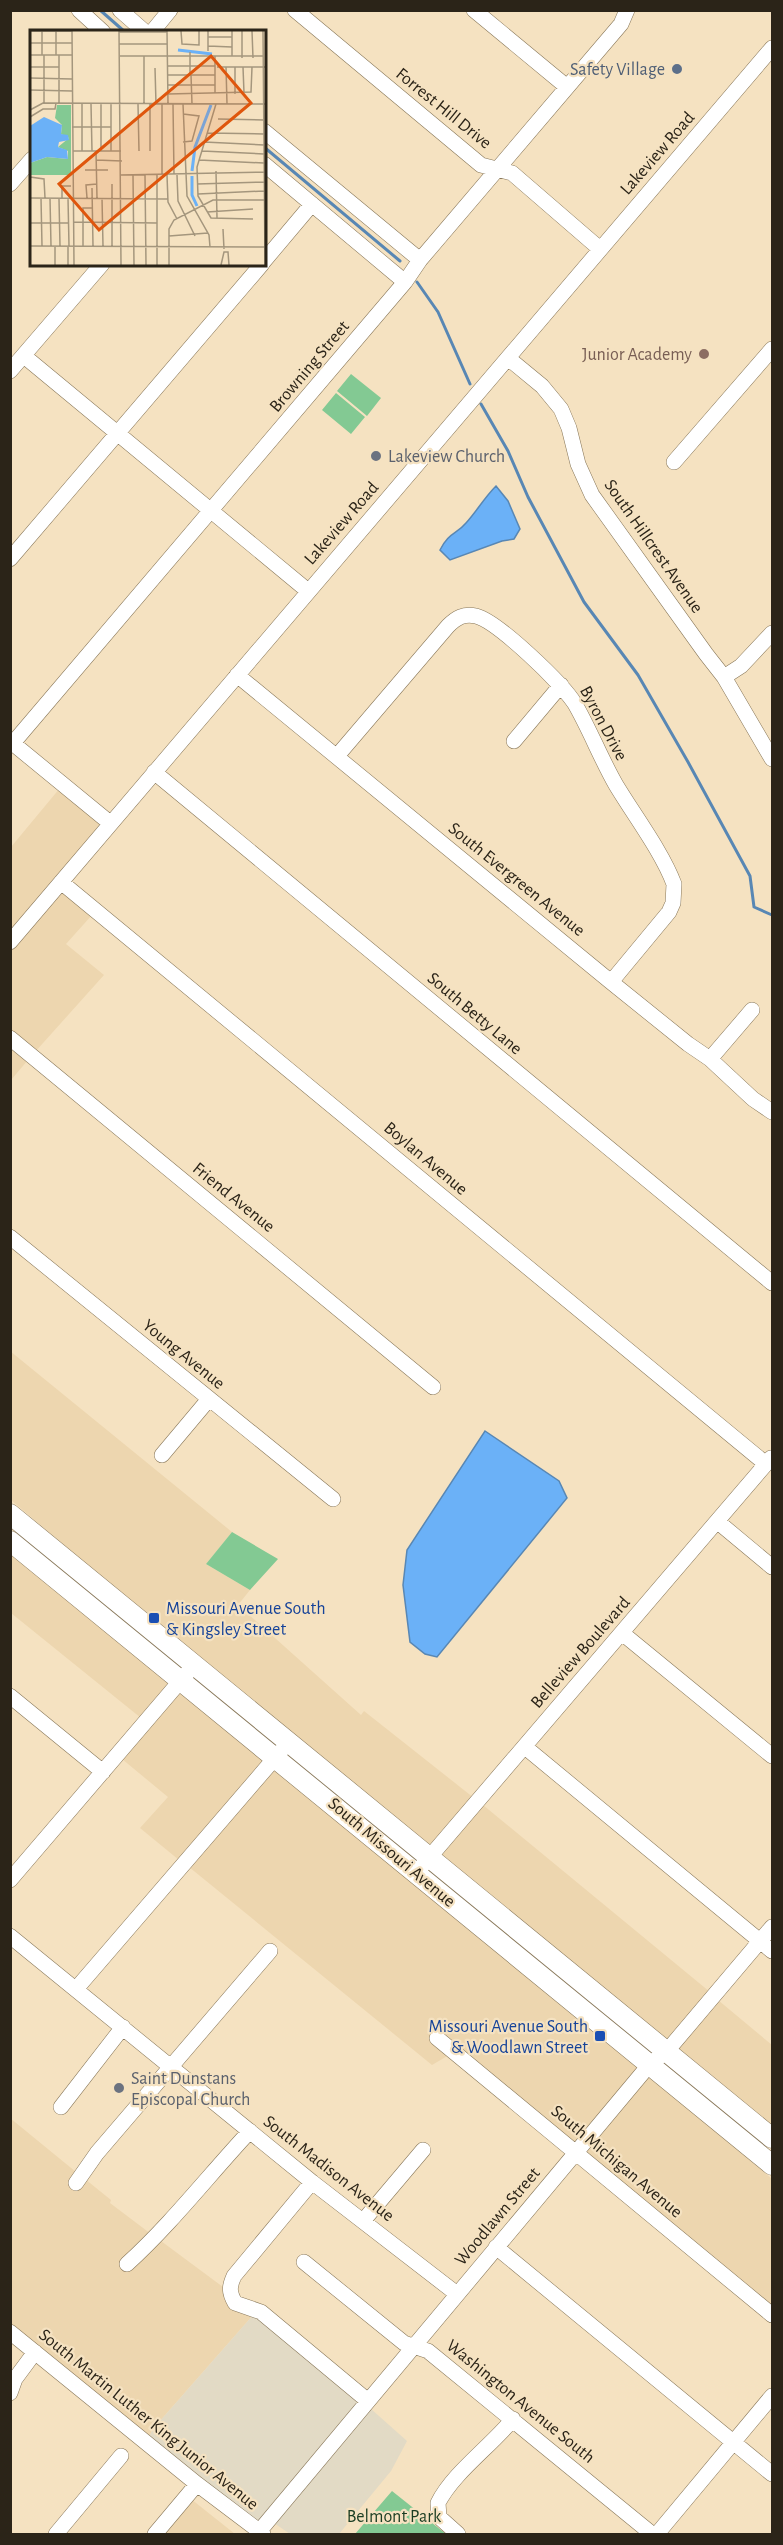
<svg xmlns="http://www.w3.org/2000/svg" width="783" height="2545" font-family="'Alegreya Sans',sans-serif">
	<style>
		.built { fill: #edd6af }
		.industrial { fill: #e2dac5 }
		.green { fill: #83c993 }
		.water { fill: #6bb1f7; stroke: #5887b4; stroke-width: 1.5 }
		.lines { fill: none; stroke-linecap: round; stroke-linejoin: round }
		.stream { stroke: #5887b4; stroke-width: 3 }
		.minor-casing { stroke: #887759; stroke-width: 16 }
		.major-casing { stroke: #887759; stroke-width: 21 }
		.minor { stroke: #fff; stroke-width: 15 }
		.major { stroke: #fff; stroke-width: 20 }
		.service-dot { fill: #5c6f8a; stroke: #f5e2c1; stroke-width: 2 }
		.education-dot { fill: #8d6e63; stroke: #f5e2c1; stroke-width: 2 }
		.worship-dot { fill: #6b7280; stroke: #f5e2c1; stroke-width: 2 }
		.transit-dot { fill: #1a4fb4; stroke: #f5e2c1; stroke-width: 2 }
		.labels { text-anchor: middle; stroke-width: 4.5; stroke-linejoin: round; paint-order: stroke }
		.service-label { font-size: 18px; fill: #4e5e75; stroke: #f5e2c1; text-anchor: end }
		.street-label { font-size: 18px; fill: #2b2418; stroke: #f5e2c1 }
		.education-label { font-size: 18px; fill: #785e54; stroke: #f5e2c1; text-anchor: end }
		.worship-label { font-size: 18px; fill: #5b616d; stroke: #f5e2c1; text-anchor: start }
		.transit-label { font-size: 18px; fill: #164399; stroke: #f5e2c1; text-anchor: start }
		.park-label { font-size: 18px; fill: #1a3d23; stroke: #f5e2c1 }
		.inset-river { fill: none; stroke: #6bb1f7; stroke-width: 3 }
		.inset-road { fill: none; stroke: #a4967d; stroke-width: 1.5 }
		.view { fill: #df560d; fill-opacity: 0.15; stroke: #df560d; stroke-width: 3 }
		.inset-edge { fill: none; stroke: #2b2418; stroke-width: 3 }
	</style>
	<rect width="100%" height="100%" fill="#f5e2c1"/>
	<!-- built -->
	<path class="built" d="M60,788l42,35 -91,110v-86z
		M62,890l30,25 -26,29 38,31 -69,77 -24,-20v-81z
		M11,1045l17,15 -17,20z
		M10,1351l222,181 -26,32 44,26 -12,15 123,110 3,-4 110,87 -45,52 -158,-130 -260,-220z
		M10,1554l161,129 -30,35 -130,-105z
		M180,1690l86,69 -87,101 -39,-32 28,-31 -46,-38z
		M275,1767l364,301 -64,76 -139,-114 -7,8 20,17 -17,10 -243,-198z
		M483,1805l227,187 -44,52 -228,-187z
		M718,2000l54,45v86l-97,-80z
		M648,2075l124,104v128l-188,-155z
		M10,2118l66,54 -8,11 9,7 8,-11 26,21 -1,3 41,31 -31,30 7,7 34,-30 62,46 31,27 -102,116 -3,8 -138,-113z
		M191,2499l44,35h-73z"/>
	<!-- industrial -->
	<path class="industrial" d="M254,2314l106,87 -102,123 -109,-86 3,-8z
		M370,2408l37,33 -16,30 -52,63h-49l-16,-11z"/>
	<!-- green -->
	<path class="green" d="M351,374l30,24 -14,18 -30,-25z
		M336,393l29,24 -14,17 -29,-24z
		M232,1532l46,27 -28,31 -44,-26z
		M392,2491l54,43h-91z"/>
	<!-- water -->
	<path class="water" d="M496,486l12,15 12,28 -6,10 -12,2 -52,19 -10,-10c9,-18 16,-15 26,-27 11,-12 18,-25 30,-37z
		M485,1431l74,50 8,17 -130,159 -12,-3 -15,-12 -7,-57 4,-35z"/>
	<g class="lines">
		<!-- stream -->
		<path class="stream" d="M100,10l25,22
			M264,147l136,114
			M417,282l21,30 32,72
			M481,404l27,47 20,46 56,105 54,73 50,87 62,114 4,31 18,8"/>
		<!-- minor casing -->
		<g class="minor-casing">
			<path id="minor" d="M79,10l24,22
				M120,10l25,22
				M295,10l186,155 31,8 88,76
				M474,10l93,77
				M152,32l18,-22
				M264,131l156,129
				M264,164l141,118
				M10,184l22,-25
				M264,261l48,-57
				M24,356l284,235
				M508,358l34,28 19,23 8,19 9,36 14,31 114,159 18,23 48,82
				M10,371l92,-107
				M674,462l98,-113
				M10,559l252,-295
				M237,675l374,307 77,62 22,15 43,40 19,13
				M724,677l17,-11 31,-33
				M10,741l100,82
				M514,741l47,-56
				M13,743l392,-461 15,-22 201,-236 6,-14
				M337,756l111,-130c8,-8 16,-13 28,-10 21,5 87,68 99,88 15,26 26,55 41,81 18,30 46,67 58,99l-1,19 -4,9 -58,70
				M154,772l618,511
				M61,882l705,582
				M10,942l762,-894
				M10,1038l423,349
				M710,1059l42,-49
				M10,1237l323,262
				M162,1455l47,-56
				M718,1522l54,45
				M622,1633l150,123
				M10,1696l93,76
				M525,1747l247,204
				M422,1866l349,-408
				M10,1880l184,-215
				M10,1936l302,246 145,112
				M76,1989l205,-238
				M437,2038l335,277
				M61,2107l62,-80
				M312,2182l-78,94c-5,11 -5,16 1,27l26,9 107,89
				M76,2183l21,-30 173,-202
				M363,2221l60,-71
				M496,2247l276,227
				M304,2262l100,81 24,8 224,183
				M127,2264c45,-41 82,-89 123,-133
				M10,2332l187,152 66,50
				M10,2393l5,-14 20,-27
				M56,2534l65,-78
				M155,2534l42,-50
				M257,2534l393,-470 17,-13 105,-124
				M458,2534l-19,-17 -1,-14c15,-30 53,-57 75,-84
				M657,2534l115,-138"/>
		</g>
		<!-- major casing -->
		<g class="major-casing">
			<path id="major" d="M10,1514l762,624
				M10,1541l762,624"/>
		</g>
		<!-- minor -->
		<use href="#minor" class="minor"/>
		<!-- major -->
		<use href="#major" class="major"/>
	</g>
	<!-- markers -->
	<circle class="service-dot" cx="677" cy="69" r="6"/>
	<circle class="education-dot" cx="704" cy="354" r="6"/>
	<g class="worship-dot">
		<circle cx="376" cy="456" r="6"/>
		<circle cx="119" cy="2088" r="6"/>
	</g>
	<g class="transit-dot">
		<rect x="148" y="1612" width="12" height="12" rx="3"/>
		<rect x="594" y="2030" width="12" height="12" rx="3"/>
	</g>
	<g class="labels">
		<!-- service labels -->
		<g class="service-label">
			<text x="665" y="75">Safety Village</text>
		</g>
		<!-- street labels -->
		<g class="street-label">
			<text transform="translate(444 108) rotate(39)" y="6">Forrest Hill Drive</text>
			<text transform="translate(657 153) rotate(-49)" y="6">Lakeview Road</text>
			<text transform="translate(309 366) rotate(-50)" y="6">Browning Street</text>
			<text transform="translate(341 523) rotate(-49)" y="6">Lakeview Road</text>
			<text transform="translate(654 546) rotate(55)" y="6">South Hillcrest Avenue</text>
			<text transform="translate(604 723) rotate(62)" y="6">Byron Drive</text>
			<text transform="translate(517 879) rotate(39)" y="6">South Evergreen Avenue</text>
			<text transform="translate(475 1013) rotate(40)" y="6">South Betty Lane</text>
			<text transform="translate(426 1158) rotate(40)" y="6">Boylan Avenue</text>
			<text transform="translate(234 1197) rotate(39)" y="6">Friend Avenue</text>
			<text transform="translate(184 1354) rotate(39)" y="6">Young Avenue</text>
			<text transform="translate(580 1652) rotate(-49)" y="6">Belleview Boulevard</text>
			<text transform="translate(392 1852) rotate(40)" y="6">South Missouri Avenue</text>
			<text transform="translate(617 2161) rotate(40)" y="6">South Michigan Avenue</text>
			<text transform="translate(329 2168) rotate(38)" y="6">South Madison Avenue</text>
			<text transform="translate(497 2216) rotate(-50)" y="6">Woodlawn Street</text>
			<text transform="translate(521 2401) rotate(39)" y="6">Washington Avenue South</text>
			<text transform="translate(149 2419) rotate(39)" y="6">South Martin Luther King Junior Avenue</text>
		</g>
		<!-- education labels -->
		<g class="education-label">
			<text x="692" y="360">Junior Academy</text>
		</g>
		<!-- worship labels -->
		<g class="worship-label">
			<text x="388" y="462">Lakeview Church</text>
			<text x="131" y="2084">Saint Dunstans<tspan x="131" dy="21">Episcopal Church</tspan></text>
		</g>
		<!-- transit labels -->
		<g class="transit-label">
			<text x="166" y="1614">Missouri Avenue South<tspan x="166" dy="21">&amp; Kingsley Street</tspan></text>
			<text x="588" y="2032" text-anchor="end">Missouri Avenue South<tspan x="588" dy="21">&amp; Woodlawn Street</tspan></text>
		</g>
		<!-- park labels -->
		<g class="park-label">
			<text x="394" y="2522">Belmont Park</text>
		</g>
	</g>
	<!-- overview -->
	<g transform="translate(30 30)">
		<rect width="236" height="236" fill="#f5e2c1"/>
		<path d="M27,75h14v70h-41v-12l17,-6 21,2v-8l-10,-4 11,-9 -8,-4 1,-9 -7,-7z" fill="#83c993"/>
		<path d="M14,87l18,8 -1,9 7,1 1,5 -10,2 -1,5 9,3 1,9 -21,-2 -17,6v-37z" fill="#6bb1f7"/>
		<path class="inset-river" d="M148,20l34,4M162,141l3,-24 16,-42M162,146v19l5,11"/>
		<path class="inset-road" d="M0,1h42M12,1v24M26,1v24M42,1l2,234M89,1l2,234M137,1l1,73M151,1l1,13 17,1v-14M178,1v20M202,1v25M212,1v27M222,1l1,27M233,1l2,234M89,2h48M178,7h24M0,13h42M89,14h48M178,16l24,1M160,22v23M0,25h42M14,25v48M29,25v48M90,26h143M114,26v48M185,26v38M138,36h47M0,37h29M187,37h49M196,37l1,37M205,37v27M213,37l1,26M125,38l1,36M138,45h47M161,45l1,29M0,48l42,1M138,55h47M0,60l42,1M138,64l83,-2 1,-25M52,73v48M61,74l1,47M71,74v47M81,74v47M108,74l1,47M120,74v47M132,74v71M143,74l1,71M153,74l4,92 22,39 1,12M186,74l-19,63 1,29 13,22 42,1M0,80l13,-7 223,1M153,84l16,2 -7,25 -9,1M0,87l13,-8h12l1,-6M188,89l46,1M42,97h39M177,103l57,1M174,112l60,3M43,121h48M66,121l1,47M172,121l62,3M66,130l26,1M169,130l65,3M55,140h23M186,141l1,47M90,145l144,-3M103,145l1,90M115,145l1,90M127,145v90M137,145l1,27 9,17M147,145l1,26 17,35M0,147l14,2 1,19M82,154v62M167,154l67,-2M62,158l1,58M168,164l66,-3M0,168l138,1M11,168l1,48M20,168l1,48M38,168l1,48M57,168l-1,-13 11,-1M72,168l1,48M29,169l1,47M32,169v-13h9M177,182l46,-3M44,192l83,1M0,193h39M193,199l1,20M139,206l39,-3M0,216l236,1M53,216v-38h10M25,235v-19M38,235v-19M139,235v-36l5,-9 39,-20h53M191,235l3,-13h4l1,13"/>
		<path class="view" d="M181,26l40,47 -152,127 -40,-46z"/>
		<rect width="236" height="236" class="inset-edge"/>
	</g>
	<!-- border -->
	<rect width="783" height="2545" fill="none" stroke="#2b2418" stroke-width="24"/>
</svg>
